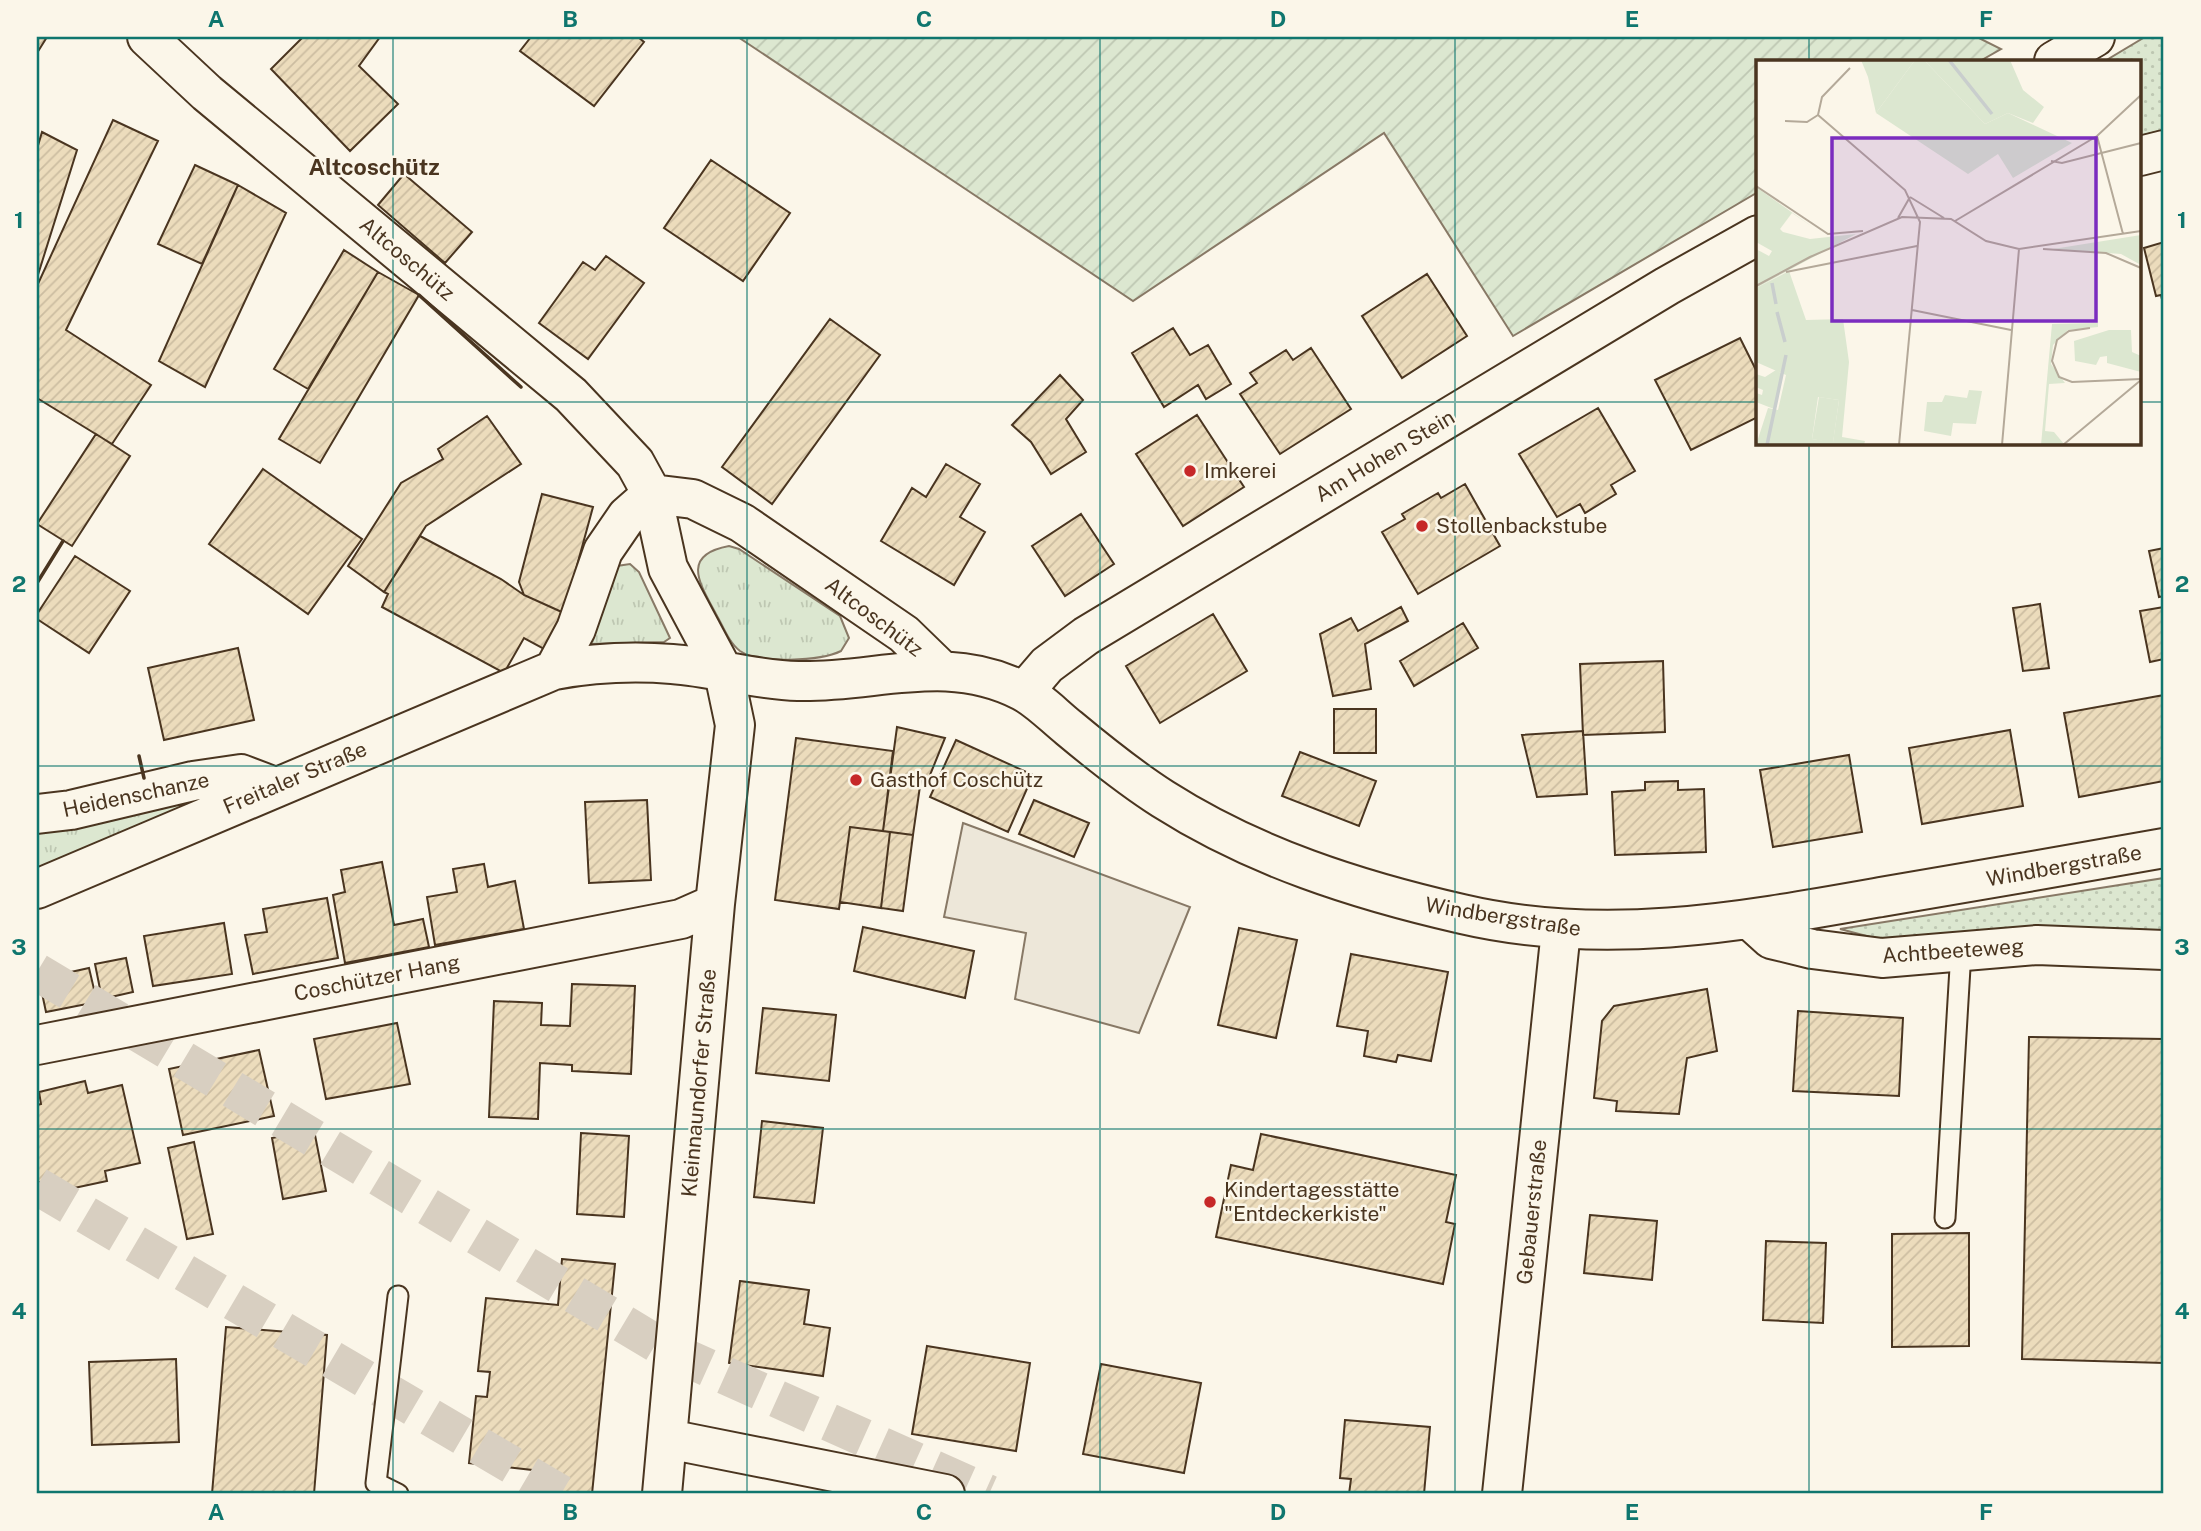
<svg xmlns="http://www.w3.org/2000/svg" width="2201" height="1531" font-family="'Public Sans',sans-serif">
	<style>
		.grass { fill: url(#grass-tufts); stroke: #887966; stroke-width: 2 }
		.park { fill: url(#park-dots); stroke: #887966; stroke-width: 2 }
		.garden { fill: url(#garden-furrows); stroke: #887966; stroke-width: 2 }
		.parking { fill: #ede7d9; stroke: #887966; stroke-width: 2 }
		.building { fill: url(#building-hatch); stroke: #4a3520; stroke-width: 2 }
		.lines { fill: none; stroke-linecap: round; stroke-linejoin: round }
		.motorway-tunnel { stroke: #d8cfc1; stroke-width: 38; stroke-dasharray: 38 19; stroke-linecap: butt }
		.service-casing { stroke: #4a3520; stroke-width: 23 }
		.minor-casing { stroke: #4a3520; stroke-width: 42 }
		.service { stroke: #fbf6e9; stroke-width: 19 }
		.minor { stroke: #fbf6e9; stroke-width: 38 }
		.wall { stroke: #4a3520; stroke-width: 3.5 }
		.grid { fill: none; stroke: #0f766e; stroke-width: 2; stroke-opacity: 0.55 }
		.poi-dot { fill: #c62828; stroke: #fbf6e9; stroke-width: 2.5 }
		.labels { text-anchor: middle; stroke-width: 5; stroke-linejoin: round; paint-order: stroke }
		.street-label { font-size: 21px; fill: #4a3520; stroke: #fbf6e9 }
		.poi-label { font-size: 21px; fill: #4a3520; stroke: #fbf6e9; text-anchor: start }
		.neighbourhood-label { font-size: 23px; font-weight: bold; fill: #4a3520; stroke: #fbf6e9 }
		.inset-river { fill: none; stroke: #c9cecd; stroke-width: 3.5 }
		.inset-road { fill: none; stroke: #b4a999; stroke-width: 2 }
		.view { fill: #7b2cbf; fill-opacity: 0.15; stroke: #7b2cbf; stroke-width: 3.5 }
		.inset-edge { fill: none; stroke: #4a3520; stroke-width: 3.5 }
		.neatline { fill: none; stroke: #0f766e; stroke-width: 2.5 }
		.grid-label { font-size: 23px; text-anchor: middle; font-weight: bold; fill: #0f766e }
	</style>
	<defs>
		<pattern id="grass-tufts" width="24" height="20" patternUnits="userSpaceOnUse" patternTransform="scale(1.75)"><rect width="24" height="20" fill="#dce7d0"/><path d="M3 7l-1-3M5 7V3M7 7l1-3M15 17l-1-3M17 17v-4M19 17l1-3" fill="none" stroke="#bec7b2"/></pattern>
		<pattern id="park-dots" width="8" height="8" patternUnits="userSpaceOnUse" patternTransform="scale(1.75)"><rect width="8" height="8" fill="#dce7d0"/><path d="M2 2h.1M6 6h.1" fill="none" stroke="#bec7b2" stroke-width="1.8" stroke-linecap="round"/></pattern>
		<pattern id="garden-furrows" width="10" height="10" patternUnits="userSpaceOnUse" patternTransform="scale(1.75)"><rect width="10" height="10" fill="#dce7d0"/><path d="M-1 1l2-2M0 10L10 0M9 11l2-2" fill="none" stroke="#bec7b2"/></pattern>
		<pattern id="building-hatch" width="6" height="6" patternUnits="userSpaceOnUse" patternTransform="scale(1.75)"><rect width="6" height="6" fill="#ecdcbc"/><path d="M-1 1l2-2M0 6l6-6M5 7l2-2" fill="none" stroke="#ccbda1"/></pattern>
	</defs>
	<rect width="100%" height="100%" fill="#fbf6e9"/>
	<!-- grass -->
	<path class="grass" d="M729,546l10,3 101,67 9,22 -8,13c-20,10 -82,13 -101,0 -11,-8 -17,-25 -24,-37 -16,-30 -36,-59 13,-68z
		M630,564l9,8 31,66 -6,4 -75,2 28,-78z
		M205,795l-168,109v-77z"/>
	<!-- park -->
	<path class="park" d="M2145,37h19v93l-24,6v-75h-35z
		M2164,878v62l-267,4 -57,-15z"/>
	<!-- garden -->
	<path class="garden" d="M738,37h1239l24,12 -21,12h-222v131l-245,144 -129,-203 -251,168z"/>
	<!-- parking -->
	<path class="parking" d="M963,823l227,84 -51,126 -124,-34 11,-66 -82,-16z"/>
	<!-- building -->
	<path class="building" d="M37,37h10l-10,16z
		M303,37h77l-21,29 39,38 -48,47 -79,-82z
		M531,37h107l6,5 -50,64 -74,-55z
		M113,120l45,21 -92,189 85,55 -39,59 -75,-46v-112z
		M42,132l35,18 -40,128v-129z
		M711,160l79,53 -47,68 -79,-53z
		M195,165l43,20 -36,79 -44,-20z
		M404,174l68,58 -27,31 -67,-58z
		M238,185l48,28 -81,174 -46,-26z
		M2164,242v66l-3,-13 -5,1 -12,-48z
		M344,250l34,22 -70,117 -34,-20z
		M606,256l38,27 -56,76 -49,-36 44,-61 12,8z
		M378,272l41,23 -99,168 -41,-24z
		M1427,274l40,62 -65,42 -40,-62z
		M830,319l50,36 -108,149 -50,-37z
		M1173,328l17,27 18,-10 23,39 -25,15 -8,-14 -34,22 -32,-54z
		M1740,338l18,36v43l-67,33 -36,-70z
		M1311,348l40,61 -71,45 -40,-60 17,-11 -7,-10 36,-23 7,10z
		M1060,375l23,25 -17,19 20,33 -35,22 -20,-32 -19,-17z
		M1598,408l37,63 -24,14 5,9 -31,19 -5,-9 -23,13 -38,-63z
		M1197,415l47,72 -61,39 -47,-72z
		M487,416l34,48 -95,62 -42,66 -36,-26 53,-83 42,-24 -5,-10z
		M96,434l34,22 -58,90 -35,-22z
		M946,464l34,20 -20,33 25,15 -31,53 -73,-44 31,-53 14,9z
		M263,469l99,70 -54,75 -99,-70z
		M1465,484l35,62 -82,48 -36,-62 23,-13 -3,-5 17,-10 19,-11 3,5z
		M542,494l51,13 -29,106 -40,-18 -5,-13z
		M1081,514l33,50 -49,32 -33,-50z
		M420,536l81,43 23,16 40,18 -20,36 -20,-11 -20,35 -122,-66 6,-13 -4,-2z
		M2164,548v48l-5,1 -10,-46z
		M75,556l55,35 -41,62 -52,-34v-5z
		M2040,604l9,64 -26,3 -10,-63z
		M1401,607l7,14 -43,23 6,45 -38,7 -13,-62 31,-16 7,13z
		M2164,607v52l-14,3 -10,-51z
		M1213,614l34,57 -87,52 -34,-57z
		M1463,623l15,25 -64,38 -14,-25z
		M238,648l16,72 -90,20 -16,-72z
		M1663,661l2,71 -82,3 -3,-71z
		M2164,695v86l-85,16 -15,-84z
		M1334,709h42v44h-42z
		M897,727l48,11 -17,42 -7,-1 -8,56 -30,-4z
		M2010,730l13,76 -101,18 -13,-76z
		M1583,731l4,63 -50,3 -15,-62z
		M796,738l97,13 -10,80 -33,-4 -11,82 -64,-9z
		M956,740l77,35 -25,57 -78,-35z
		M1300,752l76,29 -17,45 -77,-30z
		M1849,755l13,77 -89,15 -13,-77z
		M1678,781v9l26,-1 2,63 -91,3 -3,-63 33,-2v-8z
		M647,800l4,80 -62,3 -4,-81z
		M1034,800l55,23 -15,34 -55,-23z
		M850,827l40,5 -9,76 -41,-6z
		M890,832l23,3 -10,76 -22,-3z
		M382,862l12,63 29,-6 6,28 -84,16 -12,-68 12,-3 -4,-22z
		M484,864l4,23 27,-6 9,48 -89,16 -8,-48 30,-5 -4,-23z
		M327,898l11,60 -85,16 -8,-39 22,-3 -4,-23z
		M224,923l8,51 -79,12 -9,-50z
		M863,927l111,24 -9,47 -111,-27z
		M1239,928l58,12 -21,98 -58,-13z
		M1351,954l97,18 -17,89 -33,-6 -2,7 -32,-6 4,-25 -31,-5z
		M126,958l7,34 -31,7 -7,-35z
		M89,968l8,34 -51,10 -7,-33z
		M572,984l63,2 -4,88 -59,-3v-6l-32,-2 -2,56 -49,-2 5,-116 48,2 -1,22 29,1z
		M1707,989l10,62 -30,7 -8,56 -63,-3 1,-10 -23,-3 8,-77 12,-15z
		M763,1008l73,7 -7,66 -73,-8z
		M1798,1011l105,7 -4,78 -106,-5z
		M397,1023l13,61 -84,15 -12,-60z
		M2029,1037l135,2v324l-142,-4z
		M259,1050l15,66 -91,19 -14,-66z
		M85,1081l3,12 34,-8 18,78 -35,8 2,10 -47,10 -3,-12 -20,4v-78l4,-1 -2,-12z
		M762,1121l61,7 -9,75 -60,-6z
		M314,1130l12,61 -43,8 -11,-61z
		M581,1133l48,3 -5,81 -47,-3z
		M1261,1134l195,41 -10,47 9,2 -12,60 -227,-47 15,-72 22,5z
		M194,1142l19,92 -26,5 -19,-91z
		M1590,1215l67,6 -5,59 -68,-7z
		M1969,1233v113l-77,1v-113z
		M1766,1241l60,2 -3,80 -60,-3z
		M562,1259l53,5 -23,230h-54l3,-23 -72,-8 7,-67 11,1 3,-25 -12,-1 8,-73 72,7z
		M740,1281l69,9 -5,34 26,4 -7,48 -94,-13z
		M226,1327l101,8 -13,159h-102z
		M927,1346l103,17 -14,88 -104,-17z
		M176,1359l3,83 -87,3 -3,-83z
		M1101,1364l100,19 -17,90 -101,-19z
		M1345,1420l85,7 -6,67h-75l2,-15 -11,-1z"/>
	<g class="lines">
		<!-- motorway-tunnel -->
		<path class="motorway-tunnel" d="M37,972l625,375 327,147
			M37,1186l524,308"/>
		<!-- service casing -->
		<g class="service-casing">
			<path id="service" d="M1945,1218l16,-267
				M398,1296l-22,187 22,11"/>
		</g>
		<!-- minor casing -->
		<g class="minor-casing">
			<path id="minor" d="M147,37l60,56 364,302 64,68 17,31 16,74 56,105 11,52 -20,179 -53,590
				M2054,61l41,-24
				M2140,156l24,-6
				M554,670l22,-41 27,-78 24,-35 25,-22 41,5 49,24 162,111 35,34
				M1024,692l23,-27 39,-29 581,-350 91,-51
				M37,814l34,-4 122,-29 48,-7 34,13
				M37,889l517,-219c38,-7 80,-9 118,-6 42,3 83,16 126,17 78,2 148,-29 224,10 17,9 32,25 47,37 30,25 61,50 94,71 91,58 194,91 299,115 141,33 278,8 419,-17 94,-16 189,-32 283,-49
				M1750,920l21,19 41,10 70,9 155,-13 127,5
				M37,1045l644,-126 34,-15
				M668,1439l277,55
				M1502,1494l59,-564"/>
		</g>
		<!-- service -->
		<use href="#service" class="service"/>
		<!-- minor -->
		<use href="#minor" class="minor"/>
		<!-- wall -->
		<path class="wall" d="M419,295l102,92
			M37,583l26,-42
			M139,756l5,22"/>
	</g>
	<!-- grid -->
	<path class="grid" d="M393,37v1457M747,37v1457M1100,37v1457M1455,37v1457M1809,37v24M37,402h1721M2140,402h24M1809,443v1051M37,766h2127M37,1129h2127"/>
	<!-- markers -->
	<g class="poi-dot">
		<circle cx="1190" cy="471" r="7"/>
		<circle cx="1422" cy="526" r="7"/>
		<circle cx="856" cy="780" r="7"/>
		<circle cx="1210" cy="1202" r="7"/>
	</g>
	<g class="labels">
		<!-- street labels -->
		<g class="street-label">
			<text transform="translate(407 259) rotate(40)" y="7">Altcoschütz</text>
			<text transform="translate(1385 456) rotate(-31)" y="7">Am Hohen Stein</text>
			<text transform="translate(874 617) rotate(37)" y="7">Altcoschütz</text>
			<text transform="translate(295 778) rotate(-23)" y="7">Freitaler Straße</text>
			<text transform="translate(136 795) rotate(-12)" y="7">Heidenschanze</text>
			<text transform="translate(2064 866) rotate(-10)" y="7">Windbergstraße</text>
			<text transform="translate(1503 917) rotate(9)" y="7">Windbergstraße</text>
			<text transform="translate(1953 951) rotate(-4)" y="7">Achtbeeteweg</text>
			<text transform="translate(377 978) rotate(-11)" y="7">Coschützer Hang</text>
			<text transform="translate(699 1083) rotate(-85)" y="7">Kleinnaundorfer Straße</text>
			<text transform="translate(1532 1212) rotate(-84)" y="7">Gebauerstraße</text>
		</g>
		<!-- poi labels -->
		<g class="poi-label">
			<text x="1204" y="478">Imkerei</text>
			<text x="1436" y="533">Stollenbackstube</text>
			<text x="870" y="787">Gasthof Coschütz</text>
			<text x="1224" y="1197">Kindertagesstätte<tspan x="1224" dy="24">"Entdeckerkiste"</tspan></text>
		</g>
		<!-- neighbourhood labels -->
		<g class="neighbourhood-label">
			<text x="374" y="175">Altcoschütz</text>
		</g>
	</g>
	<!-- overview -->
	<g transform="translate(1756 60)">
		<rect width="385" height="385" fill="#fbf6e9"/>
		<path d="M0,127l58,41 -22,-15 -12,16 3,3 27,7 46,-5 -100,54v-39l13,7 3,-5 -16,-9zM342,263v4l-30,3 -15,15 -2,19 14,19 -16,1 -4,47 9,1 10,12 -23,1 11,-121zM353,270h22l1,22 9,4v16l-34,-9v-7l-7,1 -4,8 -21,-4 -1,-20z" fill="#dce7d0"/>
		<path d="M105,0h54l-39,53 -8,-36zM168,0h86l13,30 21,17 -11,16 -25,-10 -23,11zM20,310l7,4 -9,35 -18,-7v-9l6,2 1,-5 -7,-3v-13l9,3zM213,330l13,1 -6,33 -23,-1 -2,13 -27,-5 3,-29h15l3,-7 22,3zM63,337l20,3 -6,43 -21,-4z" fill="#dce7d0"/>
		<path d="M385,175v30l-20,-11 -68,-5z" fill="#dce7d0"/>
		<path d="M159,0h9l61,64 23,-11 64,30 -59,35 -15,-24 -30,20 -92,-61zM33,211l17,49 37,-1 6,43 -7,75 23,4 -1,4h-108l12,-37 10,2 8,-35 -30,-13v-74zM62,337l21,3 -6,42 -21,-3z" fill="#dce7d0" fill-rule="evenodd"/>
		<path class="inset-river" d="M193,0l43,54M16,223l4,21M21,252l8,30M11,385l19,-90"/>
		<path class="inset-road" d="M62,55l87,75 15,32 -21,223M29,61l22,1 11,-7 4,-18 28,-29M341,76l26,98M295,101l11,2 79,-20M0,126l72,48 35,-3M154,137l34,21M142,158l12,-21M199,161l142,-85 44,-41M287,189l63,4 35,15M30,212l131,-26M0,226l54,-29 92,-40 49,2 35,22 33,8 122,-18M156,250l99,20M334,268l-21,3 -12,9 -5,21 7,16 13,5 69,-3M246,385l17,-196M307,385l78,-65"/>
		<path class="view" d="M76,78h264v183h-264z"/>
		<rect width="385" height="385" class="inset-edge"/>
	</g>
	<!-- border -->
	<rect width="2201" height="1531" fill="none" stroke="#fbf6e9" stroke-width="77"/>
	<rect x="38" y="38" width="2124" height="1454" class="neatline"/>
	<g class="grid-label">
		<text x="216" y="27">A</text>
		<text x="570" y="27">B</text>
		<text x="924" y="27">C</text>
		<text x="1278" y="27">D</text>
		<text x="1632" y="27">E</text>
		<text x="1986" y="27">F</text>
		<text x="19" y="228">1</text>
		<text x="2182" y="228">1</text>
		<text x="19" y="592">2</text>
		<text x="2182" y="592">2</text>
		<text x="19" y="955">3</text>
		<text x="2182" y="955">3</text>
		<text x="19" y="1319">4</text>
		<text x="2182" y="1319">4</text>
		<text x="216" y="1520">A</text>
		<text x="570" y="1520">B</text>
		<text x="924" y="1520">C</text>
		<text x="1278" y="1520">D</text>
		<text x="1632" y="1520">E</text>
		<text x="1986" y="1520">F</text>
	</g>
</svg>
